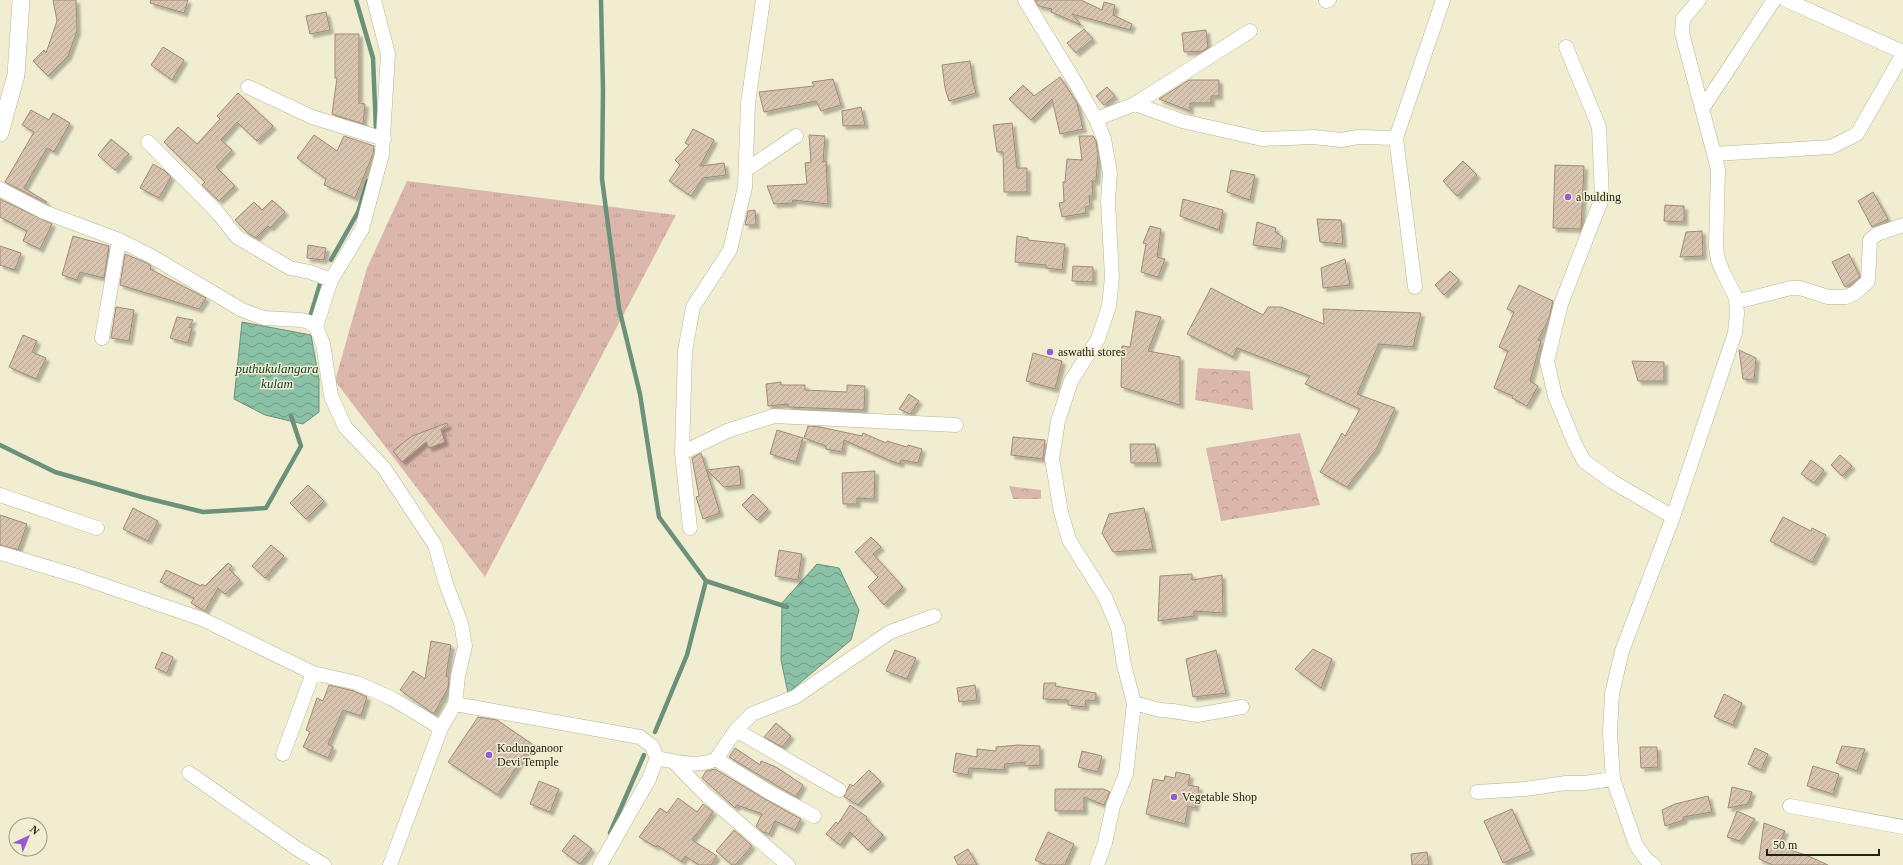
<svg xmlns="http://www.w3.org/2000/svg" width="1903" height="865" font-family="'Times New Roman',serif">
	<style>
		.grass { fill: url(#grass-tufts) }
		.park { fill: url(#park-crowns) }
		.water { fill: url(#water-waves); stroke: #6c917b }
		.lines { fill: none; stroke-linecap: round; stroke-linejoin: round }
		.stream { stroke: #6c917b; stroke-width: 4.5 }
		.building { fill: url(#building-hatch); stroke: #9f8c78; filter: url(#shadow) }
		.minor-casing { stroke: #b7b398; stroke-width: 15 }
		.tertiary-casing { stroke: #b7b398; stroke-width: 18 }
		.minor { stroke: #fff; stroke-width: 14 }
		.tertiary { stroke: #fff; stroke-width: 17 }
		.poi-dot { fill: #985ad0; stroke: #f0edd1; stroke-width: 1.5 }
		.labels { text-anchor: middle; stroke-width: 3; stroke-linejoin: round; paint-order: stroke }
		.poi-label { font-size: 12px; fill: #242218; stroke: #f0edd1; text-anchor: start }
		.water-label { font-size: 13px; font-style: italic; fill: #0d3b29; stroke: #f0edd1 }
	</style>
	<defs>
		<pattern id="grass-tufts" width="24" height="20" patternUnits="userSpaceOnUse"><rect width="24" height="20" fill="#dbb6ab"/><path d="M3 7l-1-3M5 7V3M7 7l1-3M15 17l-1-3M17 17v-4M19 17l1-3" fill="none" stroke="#bc9c92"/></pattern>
		<pattern id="park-crowns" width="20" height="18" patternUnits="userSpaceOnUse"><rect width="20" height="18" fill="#dbb6ab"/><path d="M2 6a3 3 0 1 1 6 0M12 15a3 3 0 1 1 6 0" fill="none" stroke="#bc9c92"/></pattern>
		<pattern id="water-waves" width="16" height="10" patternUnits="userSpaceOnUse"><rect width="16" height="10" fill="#8bc1a6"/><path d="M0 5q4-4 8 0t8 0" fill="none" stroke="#719c86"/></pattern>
		<pattern id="building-hatch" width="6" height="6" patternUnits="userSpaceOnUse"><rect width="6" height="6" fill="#d8c4ae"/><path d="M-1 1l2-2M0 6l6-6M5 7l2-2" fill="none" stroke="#b9a895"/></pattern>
		<filter id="shadow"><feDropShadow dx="3.5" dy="3.5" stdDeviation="1" flood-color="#0004"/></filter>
	</defs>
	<rect width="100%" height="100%" fill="#f0edd1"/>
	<!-- grass -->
	<path class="grass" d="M407,181l269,34 -191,362 -150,-196 32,-113z"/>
	<!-- park -->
	<path class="park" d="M1198,368l52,3 3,39 -58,-10z
		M1300,433l20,72 -99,16 -15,-73z
		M1009,486l32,4v9h-28z"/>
	<!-- water -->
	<path class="water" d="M242,322l69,13 8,44v33l-16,12 -38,-9 -31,-16z
		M817,564l22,4 20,42 -8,30 -63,53 -7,-33 1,-57z"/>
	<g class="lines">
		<!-- stream -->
		<path class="stream" d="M356,0l17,58 3,72
			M601,0l2,90 -1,89 17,129 21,86 19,123 47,64 81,26
			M331,260l27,-48 10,-31
			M311,314l9,-30
			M0,445l55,27 87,25 61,15 63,-4 35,-62 -10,-30
			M655,732l32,-77 19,-74
			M610,833l34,-78"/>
	</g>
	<!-- building -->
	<path class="building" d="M53,0h23l1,31 -9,25 -20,20 -15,-15 11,-11 2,3 11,-32z
		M151,0h37l-4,13 -34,-10z
		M1035,0h46l21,10 2,-8 11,3 -2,10 19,9 -2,6 -58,-16 9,11 -30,-13 1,-3 -14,-3z
		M326,12l4,18 -20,4 -4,-18z
		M1084,29l9,10 -17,14 -9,-10z
		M1206,30l2,18 -5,3 -19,1 -2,-19z
		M335,34h24v69l6,1 -2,20 -31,-10 5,-36h-2z
		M163,47l21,13 -12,20 -21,-15z
		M970,61l3,21 3,11 -27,8 -4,-13 -3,-23z
		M1060,77l17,26 6,26 -23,5 -8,-35 -21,21 -22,-21 14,-14 11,11z
		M833,79l8,26 -20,6 -5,-10 -52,11 -5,-20 55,-6 -2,-4z
		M1189,80h30v16h-8v7h-21v8l-31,-12z
		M1107,87l8,9 -11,9 -8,-9z
		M238,93l35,33 -16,15 -20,-19 -16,18 11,10 -16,17 19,19 -16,15 -17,-16 3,-3 -41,-40 14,-15 19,17 23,-25 -3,-3z
		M861,107l4,18 -22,1 -1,-15z
		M31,110l18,10 4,-7 17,10 -16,29 -7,-4 -23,40 23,14 -1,1 -41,-21 29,-50 -12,-7z
		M1012,123l5,45h10v24h-23l-1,-40h-6l-4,-27z
		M693,129l21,11 -14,26 24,-3 2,12 -23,3 -12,18 -22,-15 11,-16 -5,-5 14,-15 -4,-2z
		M314,135l23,16 7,-15 30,10 -1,8 -18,44 -31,-13 2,-6 -29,-21z
		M809,135l16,1 -2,26 3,-1 2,43 -35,-4 -1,3 -18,1 -7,-18 40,-2 -2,-21 6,-1z
		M1079,136h14l3,5 2,14 -2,26h-4l1,15h-4l1,10 -5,1 1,6 -24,4 -3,-14 5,-1 -1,-20h2l2,-23 15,1z
		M111,139l18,15 -14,16 -17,-15z
		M1463,161l14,14 -20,21 -14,-15z
		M153,164l12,7 6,6 -12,21 -19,-10z
		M1555,165l29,1 -3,63 -28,-1z
		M1231,170l24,5 -5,25 -23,-8z
		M1873,192l15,27 -16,8 -14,-26z
		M0,199l52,25 -12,25 -17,-8 4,-10 -27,-14z
		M1183,199l40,11 -4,20 -39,-14z
		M272,200l13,12 -15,16 -2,-2 -12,12 -8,-5 -13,-13 19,-18 8,8z
		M1665,205l19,1v16l-20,-1z
		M755,210l1,15h-11l3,-14z
		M1317,219l24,1 2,24 -23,-2z
		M1257,222l19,6 -1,4 8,5 -2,12 -28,-4z
		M1150,226l11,3 -4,28 8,2 -7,18 -17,-5 5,-28 -3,-1z
		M1702,231l1,25 -23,1 6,-25z
		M73,236l36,10 -5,32 -24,-6 -3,8 -15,-5z
		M1017,236l11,2v2l37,4 -3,26 -16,-2v-3l-31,-3z
		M308,245l18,3 -2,12 -17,-2z
		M0,246l21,7 -6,17 -15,-5z
		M125,254l22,9 4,3 -1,3 56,29 -7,11 -79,-24z
		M1849,254l11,23 -15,10 -13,-25z
		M1345,259l5,26 -27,3 -2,-20z
		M1073,266l20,1v15l-21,-1z
		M1450,271l9,9 -15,15 -9,-10z
		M1519,285l34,16 -4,17 -11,22 3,1 -11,40 8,5 -11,20 -15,-8 1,-2 -19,-8 14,-37 -9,-4 15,-35 -7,-3z
		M1211,288l52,27 5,-8h13l43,17 -1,-15 98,4 -8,34 -34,-3 -22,50 38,14 -19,42 -29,37 -27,-15 22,-39 3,3 15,-27 -55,-25 5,-8 -73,-28 -4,9 -46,-23z
		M116,307l18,3 -5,31 -18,-3z
		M1136,311l25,6 -13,34 32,6v48l-59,-18 1,-41 8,1z
		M177,317l16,3 -4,7 3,1 -4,15 -18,-5z
		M23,335l14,6 -5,11 14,6 -10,21 -27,-12z
		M1739,350l17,8 -2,22 -11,-1z
		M1033,353l29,8 -7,28 -29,-8z
		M1632,361l32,1v19h-26z
		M781,382v3h24v5l42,2v-7l18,1 -1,24 -76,-3v-3l-20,2 -2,-22z
		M909,394l10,7 -9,13 -11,-5z
		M447,423l1,2 -7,5 4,12 -16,6 -3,-6 -24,20 -9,-11 19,-15z
		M808,426l12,1 42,9 1,-3 23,10 1,-2 20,6 1,-2 14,4 -4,14 -17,-3 -1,4 -9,-3 -47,-21 -2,12 -16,-3v-3l-22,-8z
		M777,430l26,8 -7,24 -26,-8z
		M1013,437l32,3 -2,19 -32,-4z
		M1130,444h25l3,19h-27z
		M701,453l19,60 -17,6 -7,-22 3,-1 -7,-38z
		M1840,455l12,11 -10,10 -11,-11z
		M1811,460l13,10 -10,13 -13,-9z
		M739,466l2,19 -17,2 -17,-17z
		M875,471l-1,28 -17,-1v6h-14l-1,-31z
		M308,485l16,16 -18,18 -16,-16z
		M753,494l15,15 -11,11 -15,-15z
		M133,508l25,13 -10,20 -25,-12z
		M1144,508l9,41 -40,3 -11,-19 7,-19z
		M0,515l27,9 -9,26 -18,-5z
		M1783,517l28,14 1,-3 14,7 -14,27 -42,-21z
		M871,537l10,10 -8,7 30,33 -19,18 -16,-18 10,-10 -23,-25z
		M271,545l13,11 -19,22 -13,-12z
		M779,550l23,4 -4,26 -23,-4z
		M228,563l4,3 -3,3 11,11 -15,14 -7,-6 -13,23 -14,-8 3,-5 -34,-16 6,-12 35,16 1,-2 3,2z
		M1192,574v6l30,-5 1,38 -29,-2v5l-36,5 2,-45z
		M431,641l20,4 -5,31 3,2 -1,10 -14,26 -34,-24 13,-19 12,8z
		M1313,649l19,10 -11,29 -26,-19z
		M895,650l21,8 -9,21 -21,-8z
		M1216,650l10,43 -33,4 -7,-38z
		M162,652l11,5 -6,16 -12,-5z
		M1044,683h12l-1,3 41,7v8l-10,-1 -1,7 -17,-2v-5l-25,-1z
		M329,685l25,6 13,6 -6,19 -18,-6 -15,34 5,3 -5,11 -25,-11 7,-15 -4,-2 11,-32 6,3z
		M975,685l2,15 -18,2 -2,-14z
		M1724,694l18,9 -9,22 -19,-8z
		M478,717l19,3 35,24 -34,51 -50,-33z
		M776,723l15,13 -9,11 -18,-10z
		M1018,745l22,1v19l-15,1v-4l-20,2 -1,6 -35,-2 -1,7 -15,-3 3,-19 21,4v-8l19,2v-4z
		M1842,746l23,3 -8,22 -21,-8z
		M1640,747h17l1,20 -17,1z
		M735,748l25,17 1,-4 15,6 27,18 -7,12 -67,-40z
		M1755,748l13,6 -7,16 -13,-6z
		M1082,751l20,5 -4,16 -20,-5z
		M1813,766l26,8 -6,20 -26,-8z
		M715,769l50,30 36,20 -6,11 -20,-9 -6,13 -4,-2 -1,1 -8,-7 6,-12 -25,-9 -2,3 -3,-3 -30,-27 4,-7z
		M869,770l12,12 -23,23 -14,-8 6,-13 3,2z
		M1176,772l14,3 -2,10 11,2 -4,21 -7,-2 -3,18 -39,-10 7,-35 11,2 1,-5 10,2z
		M539,781l20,8 -9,23 -20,-8z
		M1732,787l20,5 -4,12 -20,4z
		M1055,789h49l6,3 -6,13 -20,-8v14h-29z
		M1708,796l4,16 -29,5 1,3 -19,6 -3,-16 13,-6z
		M678,798l19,14 6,-8 10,8 -21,28 25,16 -6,9h-12l-14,-9 -3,6 -25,-17 -1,2 -17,-10 21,-29 7,5z
		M850,805l17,12 -1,2 17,16 -15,15 -18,-18 -10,13 -14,-11 10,-12 2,2z
		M1512,809l19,42 -28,12 -19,-42z
		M1737,811l18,8 -15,22 -13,-4z
		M1764,823l21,8 -7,15 28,9 22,10h-55l-14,-6z
		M734,830l18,16 -17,19h-3l-16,-14z
		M1048,832l26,12 -9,21h-19l-11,-5z
		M574,835l18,14 -12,15 -18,-13z
		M968,849l9,16h-19l-4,-8z
		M1427,852l2,13h-17l-1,-11z"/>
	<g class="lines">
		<!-- minor casing -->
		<g class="minor-casing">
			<path id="minor" d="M1025,0l50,82 21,37 8,20 6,34 -2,28 4,76 -3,29 -11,33 -27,42 -13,40 -6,38 9,53 8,28 36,57 13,31 6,37 10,38 -8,71 -13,32 -8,37 -8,22
				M1786,0l117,52
				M1326,1l3,-1
				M1566,47l33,80 3,71 -41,106 -14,57 8,35 20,48 9,17 29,21 60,35
				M248,87l64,30 72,22
				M1135,104l47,17 80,18 52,-2 27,3 17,-3 38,1 19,149
				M1702,109l72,-109
				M1096,119l39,-15 115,-73
				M1396,138l47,-138
				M148,142l70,71 19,24 53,31 20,4 21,8
				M1714,154l117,-7 26,-13 46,-80
				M746,170l50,-34
				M0,189l44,23 75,28 32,16 91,54 22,8 37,2 8,2 7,5 7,17 8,52 14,31 39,41 51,77 11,39 15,39 4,23 -7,30 -3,28 -14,24 -51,137
				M1736,302l55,-14h9l28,9h18l9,-4 13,-12 2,-41 7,-6 26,-9
				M316,327l15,-47 31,-51 20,-75 6,-100 -14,-54
				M102,338l17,-98
				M682,453l45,-22 47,-15 182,9
				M0,495l97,33
				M690,528l-8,-75 3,-102 8,-44 37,-57 15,-63 3,-84 15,-103
				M0,553l77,23 125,43 111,54 44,10 36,16 48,29
				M1134,703l26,7 13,1 24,4 45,-8
				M455,704l185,33 12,9 5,12 -8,21 -49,86
				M736,730l103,60
				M283,754l30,-81
				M657,758c19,4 41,10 59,1l53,33 45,24
				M716,759l20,-29 16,-16 43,-17 95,-65 44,-16
				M673,761l31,32 84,72
				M189,773l107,75 28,17
				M1477,792l48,-3 41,-6h18l29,-4
				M1790,806l113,21
				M1654,865l-8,-6 -10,-14 -23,-66 -3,-46 2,-39 10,-43 51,-134 62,-184 2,-19 -1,-16 -13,-26 -5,-12 -2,-13 2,-78 -36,-136 1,-14 16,-19"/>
		</g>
		<!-- tertiary casing -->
		<g class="tertiary-casing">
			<path id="tertiary" d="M0,133l16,-58 5,-75"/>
		</g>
		<!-- minor -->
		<use href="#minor" class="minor"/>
		<!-- tertiary -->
		<use href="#tertiary" class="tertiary"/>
	</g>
	<!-- markers -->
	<g class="poi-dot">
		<circle cx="1568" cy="197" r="4"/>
		<circle cx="1050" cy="352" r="4"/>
		<circle cx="489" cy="755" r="4"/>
		<circle cx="1174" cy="797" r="4"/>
	</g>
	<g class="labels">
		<!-- poi labels -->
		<g class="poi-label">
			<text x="1576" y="201">a bulding</text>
			<text x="1058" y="356">aswathi stores</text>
			<text x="497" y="752">Kodunganoor<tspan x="497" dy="14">Devi Temple</tspan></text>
			<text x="1182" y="801">Vegetable Shop</text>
		</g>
		<!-- water labels -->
		<g class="water-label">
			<text x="277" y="373">puthukulangara<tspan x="277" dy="15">kulam</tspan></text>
		</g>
	</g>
	<!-- north arrow -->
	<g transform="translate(28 837) rotate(44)"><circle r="19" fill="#f0edd1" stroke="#9e9c87"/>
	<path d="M0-3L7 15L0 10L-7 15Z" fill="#985ad0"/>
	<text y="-6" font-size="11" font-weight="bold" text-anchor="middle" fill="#242218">N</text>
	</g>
	<!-- scale -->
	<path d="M1767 849v6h112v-6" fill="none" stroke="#242218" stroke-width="2"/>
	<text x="1773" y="849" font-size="12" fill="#242218" stroke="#f0edd1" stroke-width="3" paint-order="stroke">50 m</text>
</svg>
